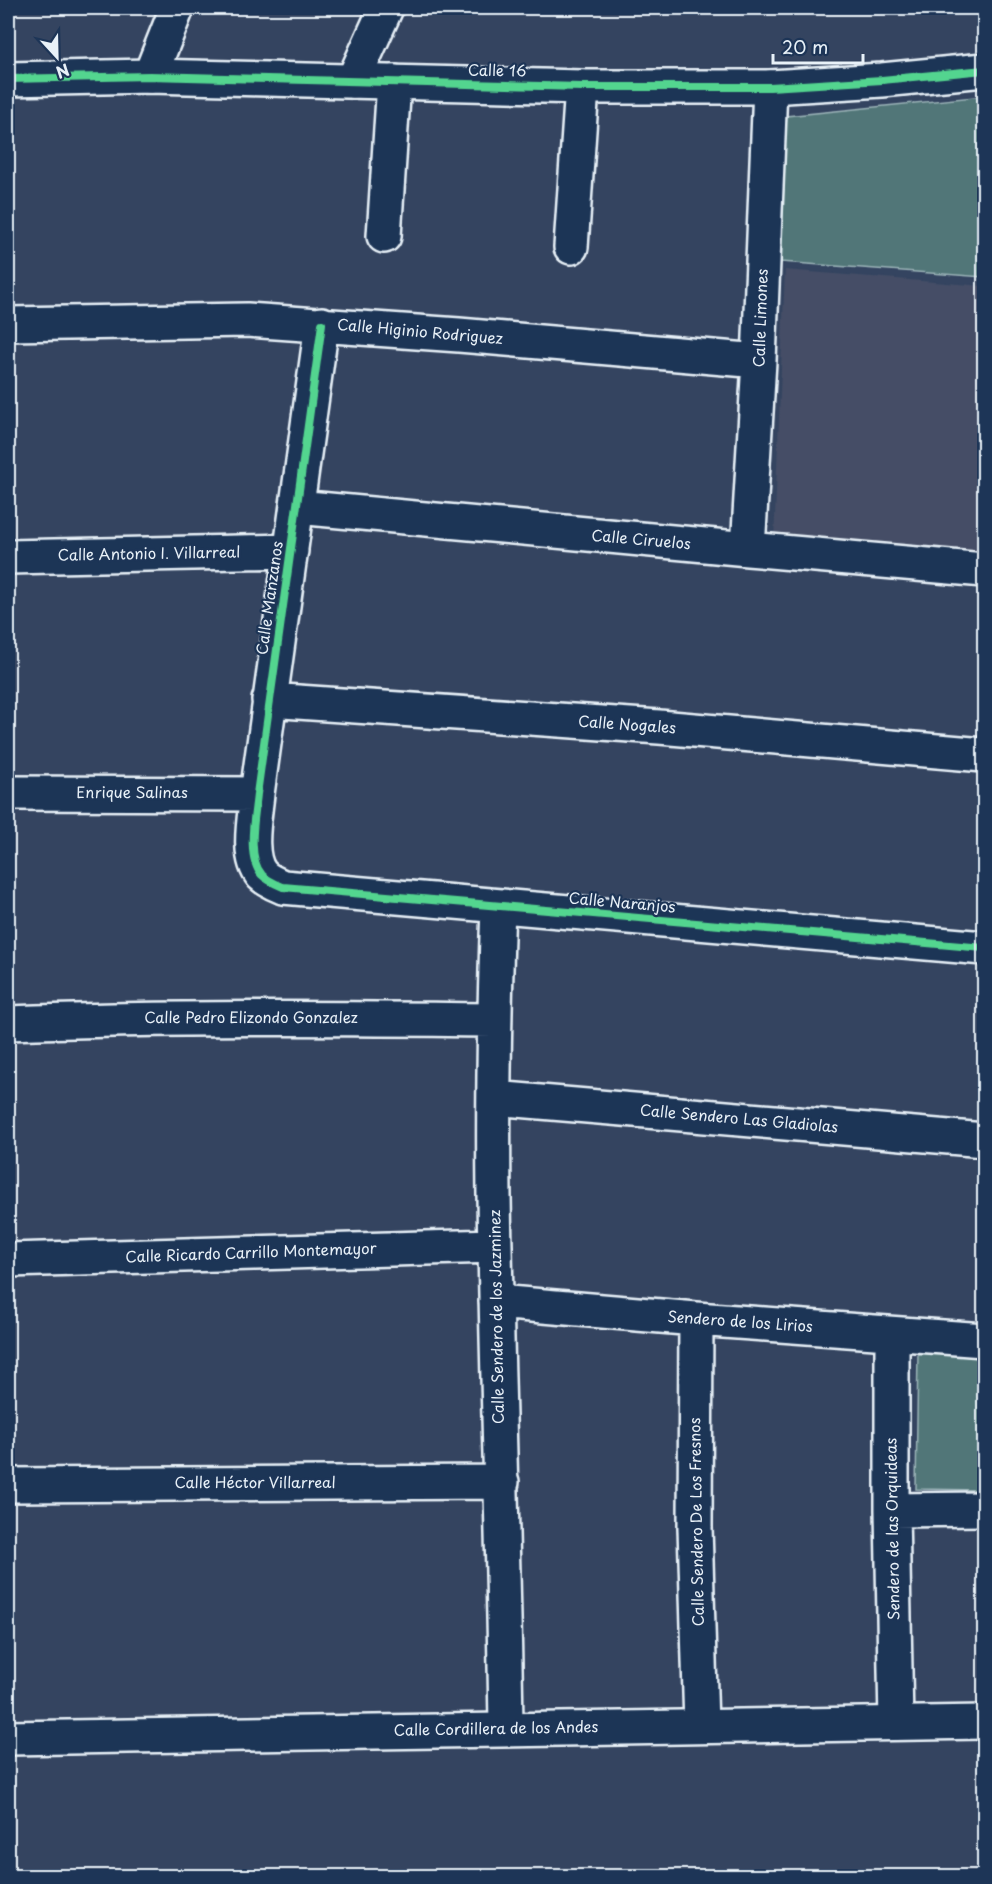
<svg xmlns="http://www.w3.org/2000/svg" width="992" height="1884" font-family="'Playpen Sans',sans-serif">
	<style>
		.built { fill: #444e66 }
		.green { fill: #517678; stroke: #9cb4b8; stroke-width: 1.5 }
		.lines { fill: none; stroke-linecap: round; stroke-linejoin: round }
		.street-casing { stroke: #e8f1f8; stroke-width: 38 }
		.secondary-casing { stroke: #e8f1f8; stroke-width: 38 }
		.street { stroke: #1d3557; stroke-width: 33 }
		.secondary { stroke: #1d3557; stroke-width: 33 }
		.cycleway-casing { stroke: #1d3557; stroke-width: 11 }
		.cycleway { stroke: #53d58f; stroke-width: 8 }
		.labels { text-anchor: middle; stroke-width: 4.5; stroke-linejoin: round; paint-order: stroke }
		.street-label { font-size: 15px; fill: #e8f1f8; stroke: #1d3557 }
	</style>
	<rect width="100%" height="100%" fill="#344460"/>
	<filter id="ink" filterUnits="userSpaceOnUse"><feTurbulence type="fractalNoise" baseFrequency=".0167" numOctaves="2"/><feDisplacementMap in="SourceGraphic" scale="12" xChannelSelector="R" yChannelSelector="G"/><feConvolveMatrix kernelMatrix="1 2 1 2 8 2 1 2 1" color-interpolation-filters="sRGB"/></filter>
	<g filter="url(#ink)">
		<!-- built -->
		<path class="built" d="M785,270l199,16v274l-210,-19z"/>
		<!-- green -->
		<path class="green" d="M984,96v181l-203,-15 5,-146z
			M918,1352l66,1v137l-68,-1z"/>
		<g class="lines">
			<!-- street casing -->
			<g class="street-casing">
				<path id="street" d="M150,76l27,-68
					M353,81l33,-73
					M384,236l10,-154
					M571,247l11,-160
					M8,324l239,-4 212,15 300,26
					M322,324l-65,470c-2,22 -11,63 5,81 6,6 14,9 21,12l701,61
					M297,507l451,42 236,21
					M748,549l11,-188 11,-274
					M8,557l283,-6
					M269,700l390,27 325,28
					M8,793l249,1
					M498,906c-4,114 -6,227 -3,341 3,160 9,321 11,481
					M8,1023c162,-6 324,-5 486,-3
					M494,1098l490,42
					M8,1260l487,-14
					M496,1302l200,17 288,21
					M696,1319l-1,208 6,199
					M892,1334v176l4,213
					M8,1485l494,-3
					M892,1510l92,-1"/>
			</g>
			<!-- secondary casing -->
			<g class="secondary-casing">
				<path id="secondary" d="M8,79l142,-3 432,11h188l112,-7 102,-10
					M8,1738l976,-16"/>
			</g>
			<!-- street -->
			<use href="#street" class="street"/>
			<!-- secondary -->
			<use href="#secondary" class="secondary"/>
			<!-- cycleway casing -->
			<g class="cycleway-casing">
				<path id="cycleway" d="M8,79l142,-3 432,11h188l112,-7 102,-10
					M322,324l-65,470c-2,22 -11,63 5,81 6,6 14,9 21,12l701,61"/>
			</g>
			<!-- cycleway -->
			<use href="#cycleway" class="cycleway"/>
		</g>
	</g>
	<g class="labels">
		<!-- street labels -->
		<g class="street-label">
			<text transform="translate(497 71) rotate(1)" y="5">Calle 16</text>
			<text transform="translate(761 318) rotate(-88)" y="5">Calle Limones</text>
			<text transform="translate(420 332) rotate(5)" y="5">Calle Higinio Rodriguez</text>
			<text transform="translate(641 540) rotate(5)" y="5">Calle Ciruelos</text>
			<text transform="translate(149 554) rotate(-1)" y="5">Calle Antonio I. Villarreal</text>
			<text transform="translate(270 598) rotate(-82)" y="5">Calle Manzanos</text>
			<text transform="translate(627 725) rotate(4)" y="5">Calle Nogales</text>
			<text x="132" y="798">Enrique Salinas</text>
			<text transform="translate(622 903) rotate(5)" y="5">Calle Naranjos</text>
			<text x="251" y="1023">Calle Pedro Elizondo Gonzalez</text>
			<text transform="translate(739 1119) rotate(5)" y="5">Calle Sendero Las Gladiolas</text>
			<text transform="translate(251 1253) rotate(-2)" y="5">Calle Ricardo Carrillo Montemayor</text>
			<text transform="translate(497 1317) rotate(-91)" y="5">Calle Sendero de los Jazminez</text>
			<text transform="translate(740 1322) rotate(4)" y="5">Sendero de los Lirios</text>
			<text x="255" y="1488">Calle Héctor Villarreal</text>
			<text transform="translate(697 1522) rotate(-91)" y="5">Calle Sendero De Los Fresnos</text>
			<text transform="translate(893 1529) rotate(-91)" y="5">Sendero de las Orquideas</text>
			<text transform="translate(496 1729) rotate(-1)" y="5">Calle Cordillera de los Andes</text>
		</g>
	</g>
	<!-- margin -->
	<rect width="992" height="1884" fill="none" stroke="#1d3557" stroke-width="30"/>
	<rect x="15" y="15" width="962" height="1854" fill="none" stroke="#e8f1f8" stroke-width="2" filter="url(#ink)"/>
	<!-- north arrow -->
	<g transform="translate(57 57) rotate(158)" stroke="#1d3557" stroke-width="4.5" paint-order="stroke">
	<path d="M0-4.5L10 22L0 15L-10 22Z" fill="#e8f1f8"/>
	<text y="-9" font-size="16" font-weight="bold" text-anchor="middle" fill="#e8f1f8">N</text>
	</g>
	<!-- scale -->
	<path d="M773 54v9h90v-9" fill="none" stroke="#e8f1f8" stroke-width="3"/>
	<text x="782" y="54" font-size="18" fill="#e8f1f8" stroke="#1d3557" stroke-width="4.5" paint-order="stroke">20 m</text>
</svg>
